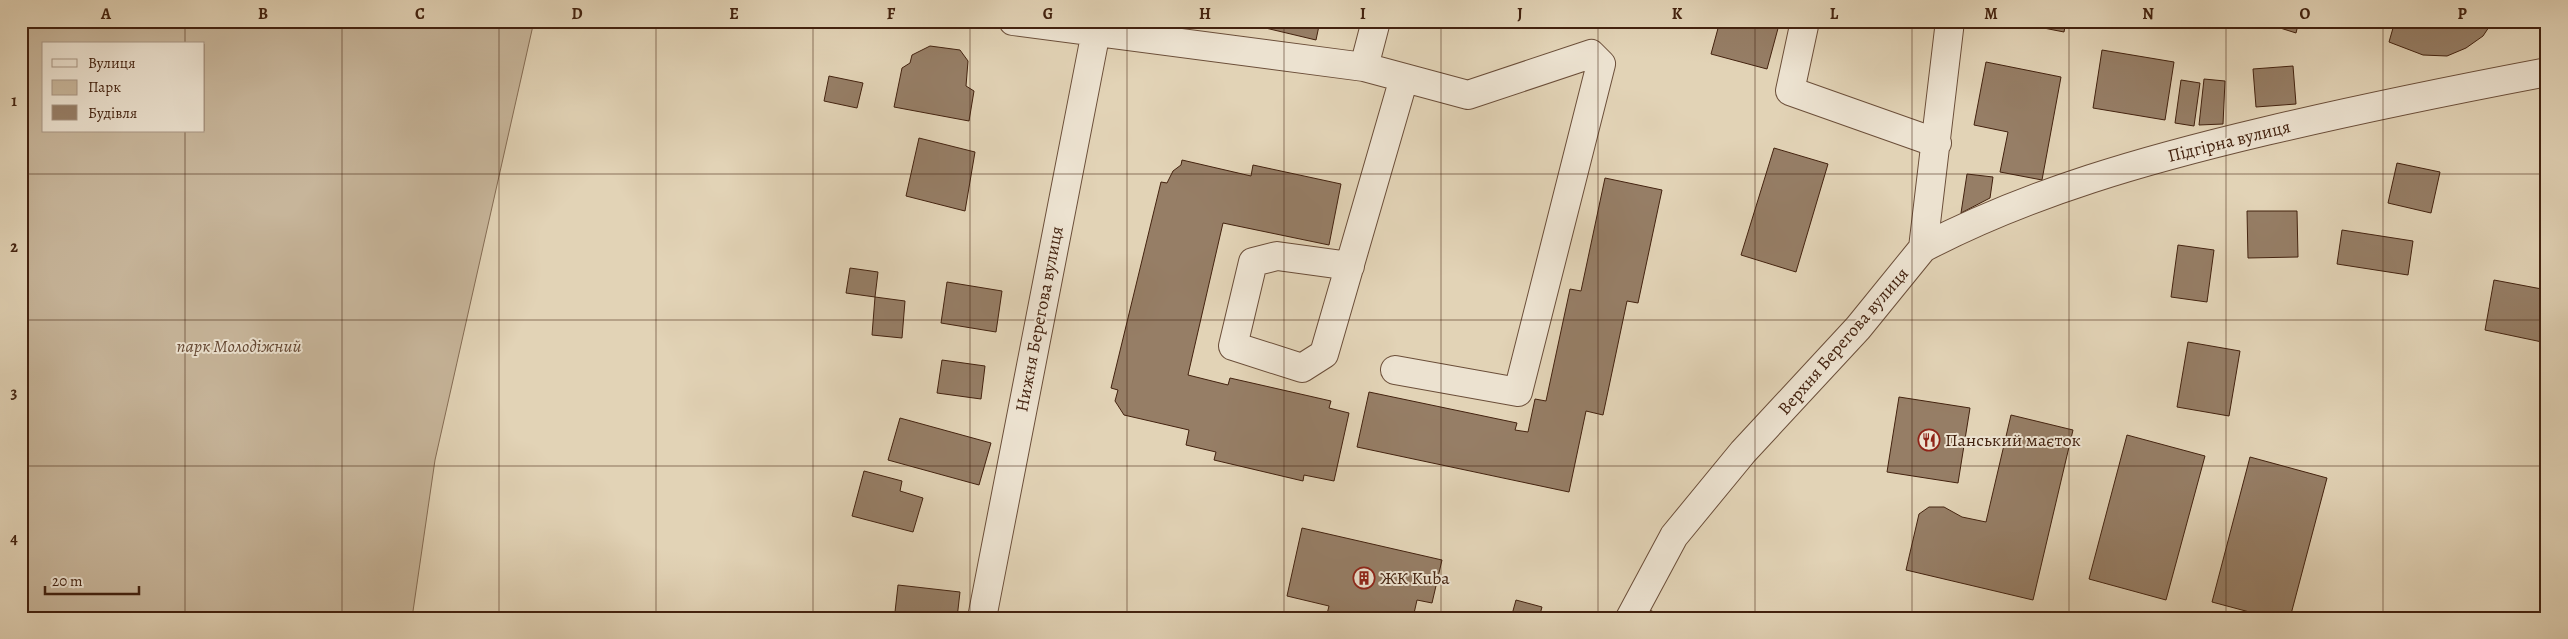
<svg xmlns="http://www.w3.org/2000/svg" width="2568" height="639" font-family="Alegreya,serif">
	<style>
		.green { fill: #c7b59a; stroke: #856c54; fill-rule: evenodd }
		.building { fill: #967e66; stroke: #43220f }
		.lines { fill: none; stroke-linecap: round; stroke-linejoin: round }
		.minor-casing { stroke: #6b4e39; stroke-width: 30 }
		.minor { stroke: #ece2d0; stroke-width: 28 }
		.grid { fill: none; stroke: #43220f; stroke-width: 1; stroke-opacity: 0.55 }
		.labels { text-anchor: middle; stroke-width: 4; stroke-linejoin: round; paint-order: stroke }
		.street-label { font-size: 18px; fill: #43220f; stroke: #ece2d0 }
		.park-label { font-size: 18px; font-style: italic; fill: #644732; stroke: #ece2d0 }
		.poi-label { font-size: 18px; fill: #43220f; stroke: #ece2d0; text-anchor: start }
		.neatline { fill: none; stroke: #43220f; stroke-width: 2 }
		.grid-label { font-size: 16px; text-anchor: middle; font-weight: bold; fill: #43220f }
	</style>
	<rect width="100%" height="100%" fill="#e2d3b6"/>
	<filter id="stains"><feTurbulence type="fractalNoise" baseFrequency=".004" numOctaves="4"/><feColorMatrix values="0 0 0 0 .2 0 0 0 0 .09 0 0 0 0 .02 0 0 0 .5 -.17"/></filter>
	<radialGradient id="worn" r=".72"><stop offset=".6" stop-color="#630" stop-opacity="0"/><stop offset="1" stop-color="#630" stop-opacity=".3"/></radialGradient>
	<!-- green -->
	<path class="green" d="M21,21h513l-99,439 -23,158h-391zM44,44h160v87h-160z"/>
	<!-- building -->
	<path class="building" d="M1236,21h84l-4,19z
		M1720,21h60l-13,48 -56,-15z
		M2008,21h58l-2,11z
		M2151,21h49l-1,7z
		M2258,21h41l-3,12z
		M2395,21h98l-10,15 -17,12 -19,8 -24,-1 -34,-13z
		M930,46l30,4 8,11 -2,25 8,5 -5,30 -75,-14 8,-39 8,-5 2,-8z
		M2102,50l72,12 -9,58 -72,-12z
		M1986,62l75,15 -19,103 -42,-8 8,-40 -34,-7z
		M2293,66l3,38 -40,3 -3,-38z
		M829,76l34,7 -6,25 -33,-7z
		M2204,79l21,2 -2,43 -24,1z
		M2181,80l19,3 -6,43 -19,-3z
		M919,138l56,14 -10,59 -59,-15z
		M1774,148l54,16 -32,108 -55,-17z
		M1182,160l69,16 2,-11 88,19 -12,61 -106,-22 -35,152 40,10 2,-7 101,23 -2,7 20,5 -15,68 -30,-6 -1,6 -89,-21 2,-8 -30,-7 3,-15 -65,-15 -9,-14 3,-11 -7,-2 50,-206 6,1 6,-12 8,-6z
		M2397,163l43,9 -9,41 -43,-10z
		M1967,174l26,3 -3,21 -29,15z
		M1605,178l57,12 -24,113 -11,-2 -24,114 -17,-4 -17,81 -212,-45 12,-55 148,31 -2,7 13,2 7,-33 11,2 24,-112 11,2z
		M2247,211h50l1,46 -50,1z
		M2342,230l71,11 -5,34 -71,-11z
		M2178,245l36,5 -7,52 -36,-5z
		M850,268l28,4 -3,25 -29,-4z
		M2494,280l53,10v29l-5,23 -57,-12z
		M947,282l55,9 -6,41 -55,-9z
		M875,297l30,4 -3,37 -30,-3z
		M2188,342l52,9 -11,65 -52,-9z
		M942,360l43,6 -4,33 -44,-6z
		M1899,397l71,11 -12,75 -71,-11z
		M2011,415l62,15 -40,170 -127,-30 13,-56 10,-7h15l18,10 24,5z
		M900,418l91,25 -12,42 -91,-25z
		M2127,435l78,21 -39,144 -77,-21z
		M2250,457l77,21 -37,140h-18l-60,-16z
		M864,471l38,10 -2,10 23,7 -10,34 -61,-16z
		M1302,528l140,32 -10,43 -15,-3 -4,18h-87l3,-12 -42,-10z
		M898,585l62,7 -3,26 -62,-6z
		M1516,600l26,7 -3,11h-28z
		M1647,609l21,9h-25z"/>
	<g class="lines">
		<!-- minor casing -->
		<g class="minor-casing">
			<path id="minor" d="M1013,21l351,46
				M1376,21l-12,46 104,28 123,-41 10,10 -83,328 -123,-22
				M1805,21l-15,70 147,52
				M1923,248c107,-56 225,-89 343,-117 93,-22 186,-41 281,-59
				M1350,266l-73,-10 -24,6 -20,84 69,22 22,-14 80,-276
				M982,618l116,-597
				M1630,618l44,-82 69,-84 115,-124 65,-80 27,-227"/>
		</g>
		<!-- minor -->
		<use href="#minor" class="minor"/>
	</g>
	<!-- grid -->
	<path class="grid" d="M185,21v23M342,21v597M499,21v597M656,21v597M813,21v597M970,21v597M1127,21v597M1284,21v597M1441,21v597M1598,21v597M1755,21v597M1912,21v597M2069,21v597M2226,21v597M2383,21v597M185,131v487M21,174h2526M21,320h2526M21,466h2526"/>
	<!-- icons -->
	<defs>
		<g id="restaurant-ring" transform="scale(1.125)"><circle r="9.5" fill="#ece2d0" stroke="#8f2418" stroke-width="1.5"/><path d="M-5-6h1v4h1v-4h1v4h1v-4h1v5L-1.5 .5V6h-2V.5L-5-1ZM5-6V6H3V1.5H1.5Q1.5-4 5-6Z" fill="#8f2418"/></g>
		<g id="building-ring" transform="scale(1.125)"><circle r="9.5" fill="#ece2d0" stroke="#8f2418" stroke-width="1.5"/><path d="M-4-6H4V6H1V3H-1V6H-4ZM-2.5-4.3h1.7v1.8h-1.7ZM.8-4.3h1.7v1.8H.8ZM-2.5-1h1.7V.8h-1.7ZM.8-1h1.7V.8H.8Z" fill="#8f2418"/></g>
	</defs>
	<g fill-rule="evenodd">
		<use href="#restaurant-ring" x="1929" y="440"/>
		<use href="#building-ring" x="1364" y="578"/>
	</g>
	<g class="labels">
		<!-- street labels -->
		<g class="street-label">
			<text transform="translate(2229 141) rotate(-14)" y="6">Підгірна вулиця</text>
			<text transform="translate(1039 319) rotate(-79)" y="6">Нижня Берегова вулиця</text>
			<text transform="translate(1843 341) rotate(-49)" y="6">Верхня Берегова вулиця</text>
		</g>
		<!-- park labels -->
		<g class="park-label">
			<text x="239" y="352">парк Молодіжний</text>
		</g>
		<!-- poi labels -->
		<g class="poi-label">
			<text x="1945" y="446">Панський маєток</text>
			<text x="1380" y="584">ЖК Kuba</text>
		</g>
	</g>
	<!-- margin -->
	<rect width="2568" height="639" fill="none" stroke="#e2d3b6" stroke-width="55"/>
	<!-- legend -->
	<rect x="42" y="42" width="162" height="90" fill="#ece2d0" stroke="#a89583"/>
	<rect x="52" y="59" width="25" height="8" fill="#ece2d0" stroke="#a89583"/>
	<text x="88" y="68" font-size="15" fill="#43220f">Вулиця</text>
	<rect x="52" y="80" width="25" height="15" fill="#c7b59a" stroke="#a89583"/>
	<text x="88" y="92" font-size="15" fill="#43220f">Парк</text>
	<rect x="52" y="105" width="25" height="15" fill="#967e66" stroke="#a89583"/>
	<text x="88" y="118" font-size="15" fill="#43220f">Будівля</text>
	<!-- scale -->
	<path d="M45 586v8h94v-8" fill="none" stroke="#43220f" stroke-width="2.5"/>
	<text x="52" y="586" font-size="15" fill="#43220f" stroke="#ece2d0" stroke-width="4" paint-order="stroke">20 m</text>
	<rect x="28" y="28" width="2512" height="584" class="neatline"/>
	<g class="grid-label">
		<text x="106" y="19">A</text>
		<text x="263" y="19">B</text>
		<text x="420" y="19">C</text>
		<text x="577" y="19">D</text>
		<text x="734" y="19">E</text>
		<text x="891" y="19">F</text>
		<text x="1048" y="19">G</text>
		<text x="1205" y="19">H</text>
		<text x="1363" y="19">I</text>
		<text x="1520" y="19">J</text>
		<text x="1677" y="19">K</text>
		<text x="1834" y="19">L</text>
		<text x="1991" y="19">M</text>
		<text x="2148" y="19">N</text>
		<text x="2305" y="19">O</text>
		<text x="2462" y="19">P</text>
		<text x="14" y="106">1</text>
		<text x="14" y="252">2</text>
		<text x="14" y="398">3</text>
		<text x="14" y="544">4</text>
	</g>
	<rect width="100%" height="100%" filter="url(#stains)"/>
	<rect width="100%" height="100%" fill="url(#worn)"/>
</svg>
